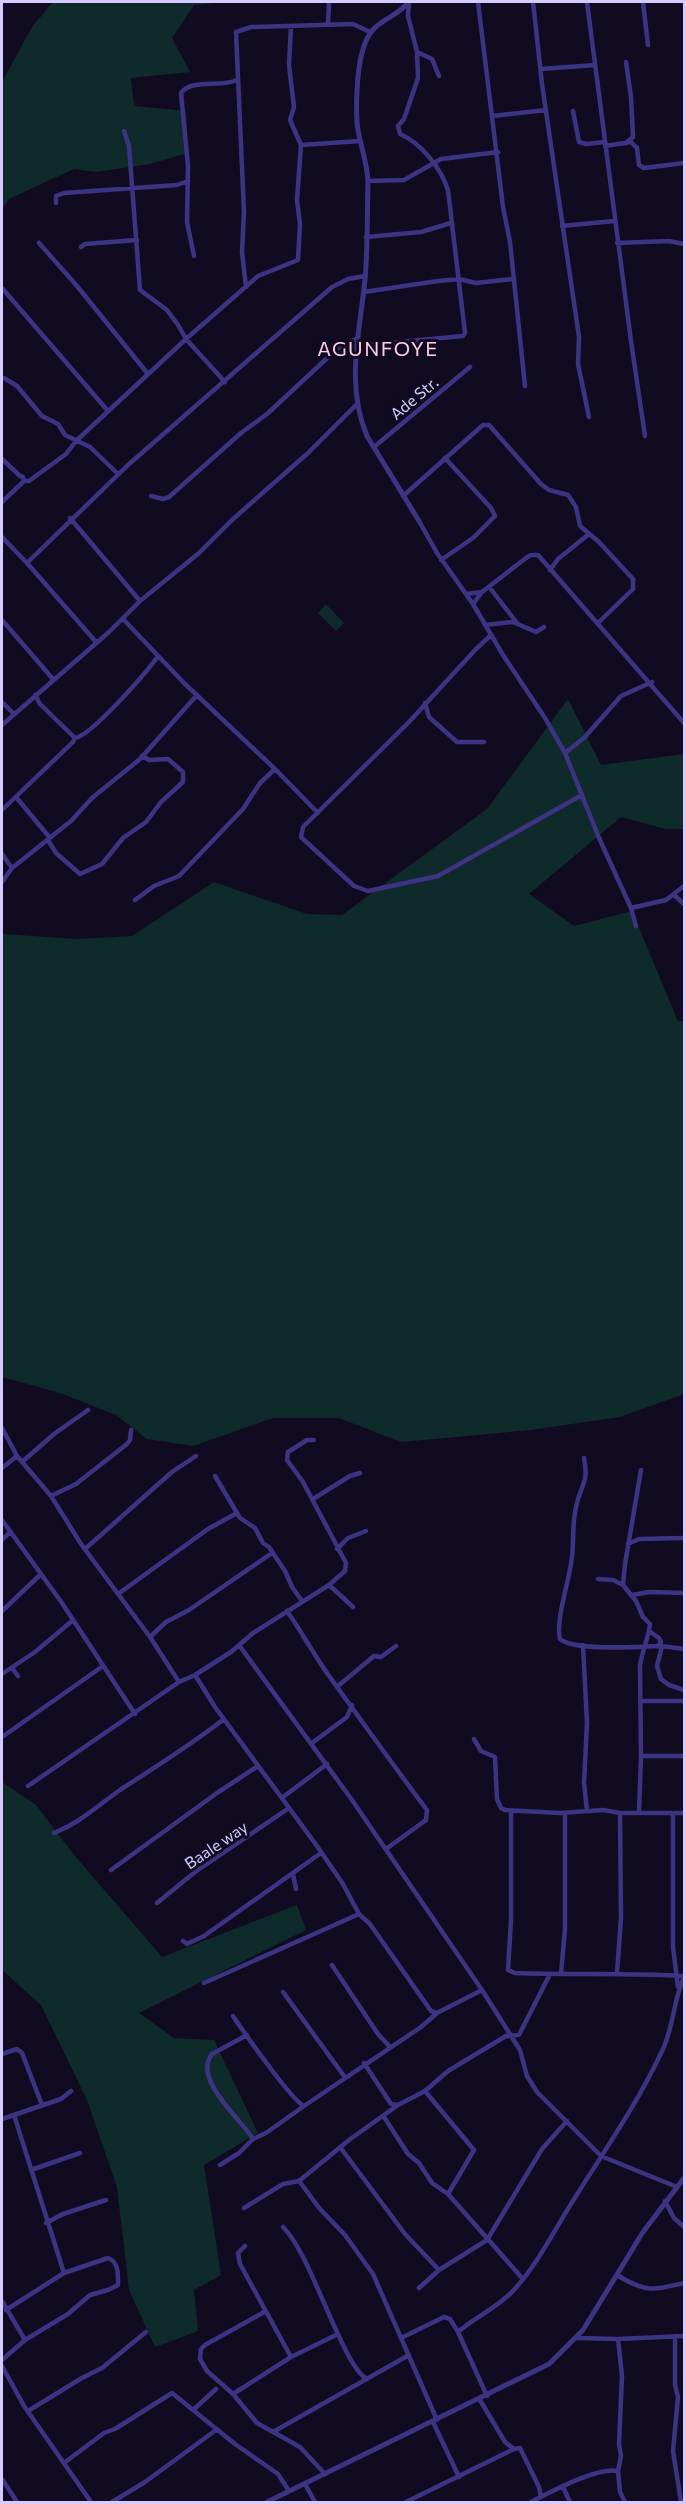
<svg xmlns="http://www.w3.org/2000/svg" width="686" height="2504" font-family="Commissioner,sans-serif">
	<style>
		.green { fill: #0e2a2b }
		.lines { fill: none; stroke-linecap: round; stroke-linejoin: round }
		.minor { stroke: #3c3383; stroke-width: 4.5 }
		.tertiary { stroke: #3c3383; stroke-width: 5 }
		.labels { text-anchor: middle; stroke-width: 6; stroke-linejoin: round; paint-order: stroke }
		.street-label { font-size: 16px; fill: #d5cbff; stroke: #110b21 }
		.quarter-label { font-size: 20px; letter-spacing: 1.5px; fill: #ffcde9; stroke: #110b21 }
	</style>
	<rect width="100%" height="100%" fill="#110b21"/>
	<!-- green -->
	<path class="green" d="M53,2h173l-32,3 -22,33 18,34 -59,6 3,28 52,5 2,42 -38,11 -54,8 -22,-3 -65,30 -7,11v-128l30,-55z
		M326,604l18,19 -8,8 -18,-18z
		M568,699l33,66 83,-11v75h-19l-44,-12 -92,77 45,32 58,-15 46,110h6v373l-64,23 -89,13 -130,12 -62,-24h-66l-80,28 -46,-7 -31,-24 -56,-22 -58,-16v-443l76,5 54,-3 82,-54 93,32 35,1 145,-106z
		M2,1782l34,23 39,51 87,101 135,-52 9,25 -167,83 35,25 40,2 44,93 -54,32 17,110 -27,15 4,41 -43,16 -26,-57 -12,-103 -30,-87 -46,-95 -39,-35z"/>
	<g class="lines">
		<!-- minor -->
		<path class="minor" d="M478,2l25,205 7,35 15,144
			M533,2l9,82 37,253 -1,27 11,53
			M587,2l44,339 14,95
			M643,2l5,43
			M328,24l1,-22
			M417,52l15,7 7,17
			M626,62l5,35 2,40 -6,5
			M541,69l54,-4
			M573,111l6,31 7,2 19,-2
			M493,116l53,-6
			M124,131l5,15 11,144 27,20 11,15 8,14 72,-63 40,-16 2,-36 -3,-24 4,-55 -11,-25 4,-13 -5,-42 2,-39
			M301,145l59,-4
			M605,146l26,-4 6,6 2,17 5,3 40,-5
			M368,181l36,-1 37,-21 57,-7
			M56,203v-7l8,-3 113,-8 11,-4
			M562,226l52,-5
			M366,237l55,-5 30,-9
			M39,243l38,43 71,88
			M617,243l52,-2 15,3
			M81,247l4,-3 52,-4
			M194,256l-7,-34 1,-56 -7,-73c11,-15 40,-5 56,-13
			M246,287l-4,-35 2,-40 -8,-180 15,-5 102,-3 17,8
			M2,288l106,123
			M364,292l74,-11 21,-2 17,4 37,-4
			M356,346l107,-10 2,-3 -17,-143c-7,-22 -27,-47 -48,-56l-2,-8 6,-7 14,-41 -1,-26 -9,-36 1,-14
			M4,378l13,8 25,30 16,8 7,11 25,12 28,27
			M374,447l96,-80
			M2,459l18,17 3,1 1,4
			M151,496l12,3 6,-2 72,-64 26,-19 71,-66 18,-9
			M403,496l80,-71h6l52,59 8,6 19,5 8,12 4,19 19,16 34,37v10l-35,34
			M2,502l22,-21h5l37,-27 10,-13 110,-102 39,43
			M70,518l70,83
			M419,521l18,32 36,51 30,51 42,63 20,35 34,85 32,70 5,18
			M2,537l25,26 69,79
			M441,560l32,-22 22,-22 -4,-8 -46,-50
			M27,563l101,-98 204,-178 16,-8 17,-3
			M550,570l8,-11 31,-25
			M490,588l27,35
			M466,594l16,-2
			M473,604l9,-12 44,-34 5,-3h7l146,168
			M123,619l61,64 91,86 43,44
			M2,620l51,59
			M485,625l28,-3 23,10 8,-5
			M491,635l-15,14 -67,73 -106,105 -2,10 53,49 14,5 70,-15 144,-81
			M35,695l5,9 35,34
			M2,702l12,12
			M425,703l4,14 28,25h27
			M2,725l107,-93 31,-31 59,-48 33,-33 76,-67 49,-49
			M565,753l19,-15 37,-42 31,-14
			M16,797l34,41
			M2,810l71,-68 2,-4c16,-2 72,-66 83,-82
			M48,840l8,13 24,21 22,-10 21,-26 23,-16 15,-20 22,-20v-10l-15,-13 -19,1 -7,-4
			M2,854l10,14
			M2,882l10,-14 59,-47 21,-23 48,-39 57,-64
			M674,895l10,9
			M135,900l19,-14 25,-10 64,-67 17,-26 15,-14
			M631,908l35,-8 18,-14
			M2,1428l15,28 34,40 30,48 69,93 29,45
			M584,1458c5,26 -3,25 -8,49 -4,17 -2,33 -4,50 -2,22 -17,63 -12,82 14,12 77,8 97,7 9,0 18,2 27,3
			M22,1462l32,-28 34,-24
			M2,1468l15,-12
			M215,1476l25,42 15,10 8,15 6,4 16,24 7,16 10,14
			M51,1496l25,-12 51,-40 3,-4 1,-10
			M313,1499l37,-23 10,-3
			M2,1520l60,83 73,111
			M2,1540l8,-8
			M628,1544l11,-5 45,-1
			M85,1549l87,-77 24,-16
			M337,1549l11,-11 18,-7
			M598,1579l15,1 10,5 13,16 7,16 7,7c-2,16 -8,27 -10,42l1,90 -2,57
			M329,1585l24,22
			M623,1585l2,-21 16,-94
			M118,1594l90,-65 29,-16
			M632,1595l17,-3 35,1
			M2,1611l38,-36
			M287,1611c14,20 26,42 40,62 33,46 66,92 100,137l-1,10 -40,29
			M649,1631l10,7 2,4 -3,4
			M150,1637l16,-15 23,-12 83,-57
			M239,1645l113,155 130,190 38,60 7,26 10,16 64,64 76,31
			M583,1645l4,78 -3,60 3,28
			M662,1646l-5,20 4,13 8,6 15,5
			M12,1668l6,8
			M2,1674l33,-22 37,-31
			M195,1675l20,32 102,139 26,38 16,30 11,10 61,87 6,2
			M338,1686l36,-30 7,1 15,-11
			M640,1701h44
			M2,1737l101,-71
			M474,1739l7,12 14,6 2,42 4,9 4,2 55,3 43,-3 17,3h64
			M312,1743l35,-26 5,-12
			M641,1756h43
			M28,1786l151,-104 16,-7 36,-23 22,-19 76,-48 16,-14 1,-8 -43,-81 -16,-22 1,-8 19,-12h7
			M283,1797l44,-33
			M511,1811v109l-3,50 7,3c56,2 113,0 169,3
			M673,1814v133l5,40
			M54,1833c26,-10 43,-27 66,-43 35,-23 71,-45 104,-71
			M111,1870l106,-77 41,-27
			M293,1874l3,15
			M157,1903l38,-31 94,-64
			M183,1941l4,3 17,-8 117,-83
			M332,1965l46,69 12,13
			M617,1973l4,-55 -1,-105
			M561,1974l4,-45v-116
			M204,1983l155,-69
			M283,1992l61,84
			M233,2016c10,15 59,85 71,90l117,-79 16,-14 45,-23
			M247,2035l-35,19c-20,25 29,65 41,85
			M2,2054l15,-5 5,4 20,52
			M364,2063l27,41 7,1
			M425,2091l49,59 -26,44
			M384,2117l24,37 11,9 13,20 16,11 75,85
			M2,2119l59,-20 10,-8
			M340,2147l65,87 34,36
			M220,2165l19,-12 14,-14 13,-6 38,-27
			M31,2170l49,-17
			M665,2201l9,17 10,9
			M244,2208l39,-24 16,-3
			M46,2223l17,-9 43,-14
			M283,2227c29,28 59,139 84,152
			M245,2246l-7,7 2,11 51,93
			M617,2275c29,18 36,15 67,8
			M419,2288l20,-18 48,-30 55,-91 25,-28
			M2,2301l23,39
			M6,2310l58,-37 -50,-158
			M266,2311l-61,34 -4,4 -1,10 7,12 26,23 24,29 43,24 25,27
			M675,2336v49l3,12 -5,54 8,51
			M401,2338l43,-21 6,2 8,13
			M576,2338l42,1 66,-3
			M618,2339l4,37 -3,68 2,12 -3,15 2,21 5,10
			M2,2360l23,-20 43,-26 22,-19 18,-5 10,-5c0,-11 1,-23 -10,-27l-44,15
			M2,2366l22,40 67,96
			M233,2394l58,-37 47,-23
			M487,2396l-29,-64c17,-15 39,-24 55,-41 24,-26 39,-57 58,-87 31,-50 66,-99 91,-153 12,-24 11,-50 22,-74
			M480,2400l25,42 9,7
			M193,2410l23,-21
			M28,2411l54,-33 20,-10 44,-36
			M437,2420l-64,-146 -28,-39 -25,-26 -21,-28 50,-41 49,-35 27,-14 23,-20 58,-35 13,-1 31,-61
			M433,2422l26,55
			M273,2432l136,-77
			M64,2463l40,-30 11,-4 57,-36 63,51 43,30 11,17
			M2,2479l15,23
			M305,2484l10,18
			M563,2487l7,15
			M112,2502l33,-20 71,-52
			M406,2502l108,-53 6,-1 19,39 2,10
			M531,2502c20,-10 65,-35 87,-31"/>
		<!-- tertiary -->
		<path class="tertiary" d="M409,2c-18,21 -39,16 -47,51 -5,17 -7,60 -4,77 3,18 10,35 10,53 -1,32 0,65 -3,96 -5,54 -20,104 2,157l52,85
			M267,2502l282,-138 34,-34 60,-98 41,-54"/>
	</g>
	<g class="labels">
		<!-- street labels -->
		<g class="street-label">
			<text transform="translate(414 398) rotate(-40)" y="6">Ade Str.</text>
			<text transform="translate(216 1845) rotate(-34)" y="6">Baale way</text>
		</g>
		<!-- quarter labels -->
		<g class="quarter-label">
			<text x="378" y="356">AGUNFOYE</text>
		</g>
	</g>
	<!-- border -->
	<rect width="686" height="2504" fill="none" stroke="#d5cbff" stroke-width="6"/>
</svg>
